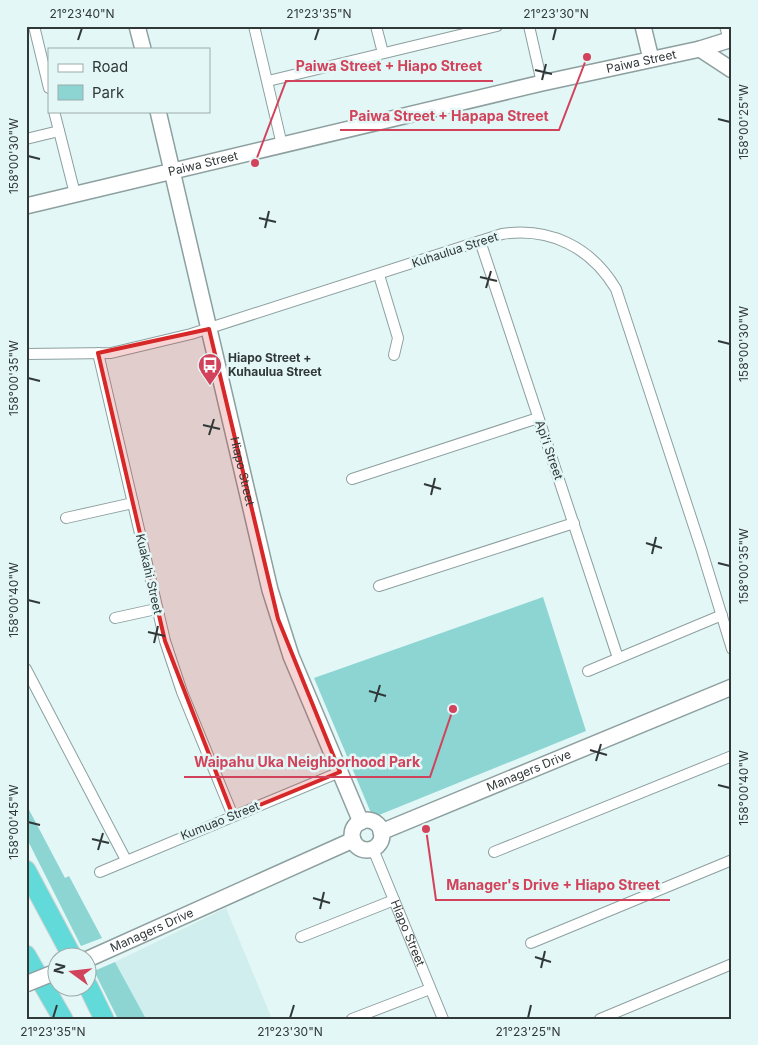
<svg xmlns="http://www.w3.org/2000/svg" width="758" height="1045" font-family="Inter,sans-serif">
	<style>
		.built { fill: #d0eeed }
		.green { fill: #8cd5d3 }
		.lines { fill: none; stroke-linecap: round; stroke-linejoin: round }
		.street-casing { stroke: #8d9f9f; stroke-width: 12 }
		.secondary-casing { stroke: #8d9f9f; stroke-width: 18 }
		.highway-casing { stroke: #d2d3d3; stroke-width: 21 }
		.street { stroke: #fff; stroke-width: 10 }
		.secondary { stroke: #fff; stroke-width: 15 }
		.highway { stroke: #63dada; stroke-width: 19 }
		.secondary-bridge-casing { stroke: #8d9f9f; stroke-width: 18; stroke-linecap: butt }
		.secondary-bridge { stroke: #fff; stroke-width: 15 }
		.marked { fill: #d62828; fill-opacity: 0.2; stroke: #d62828; stroke-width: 4; stroke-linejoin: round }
		.ticks { fill: none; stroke: #313838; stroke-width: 2 }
		.labels { text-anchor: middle; stroke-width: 5; stroke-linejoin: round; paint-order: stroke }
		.street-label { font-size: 12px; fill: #313838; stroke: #e3f7f6 }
		.poi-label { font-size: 12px; font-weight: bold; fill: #313838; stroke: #e3f7f6; text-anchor: start }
		.leader { fill: none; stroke: #d2425b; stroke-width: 2 }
		.callout-dot { fill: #d2425b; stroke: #e3f7f6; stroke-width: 2 }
		.callout-label { font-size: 14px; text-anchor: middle; font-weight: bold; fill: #d2425b; stroke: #e3f7f6; stroke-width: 5; stroke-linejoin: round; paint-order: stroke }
		.neatline { fill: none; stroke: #313838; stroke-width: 2 }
		.ticks-label { font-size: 12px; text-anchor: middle; fill: #313838 }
	</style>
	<rect width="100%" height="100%" fill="#e3f7f6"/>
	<!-- built -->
	<path class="built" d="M226,908l46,111h-126l-31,-57z"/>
	<!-- green -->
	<path class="green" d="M543,597l43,134 -207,84 -8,-2 -57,-135z
		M26,804l39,74 4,-2 33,62 -21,8 -55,-109z
		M115,962l31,57h-28l-24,-48z"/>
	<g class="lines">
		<!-- street casing -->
		<g class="street-casing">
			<g id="street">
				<path d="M34,26l15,62"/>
				<path d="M254,26l28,119"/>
				<path d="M376,26l7,27"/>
				<path d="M529,26l13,57"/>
				<path d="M725,26l4,14"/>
				<path d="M268,81l229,-55"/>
				<path d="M54,111l21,83"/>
				<path d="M26,139l33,-8"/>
				<path d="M480,241l138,417"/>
				<path d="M379,275l19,63 -4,17"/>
				<path d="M98,353l67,288 17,51 51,124"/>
				<path d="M26,354l85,-1 80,-19 311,-100c48,-7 89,13 114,55l85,259 31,101"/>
				<path d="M352,479l186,-61"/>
				<path d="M66,518l67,-15"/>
				<path d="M379,586l195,-63"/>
				<path d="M115,618l41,-9"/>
				<path d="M26,669l100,191"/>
				<path d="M588,671l134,-56"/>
				<path id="s1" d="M373,849l70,170"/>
				<path d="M494,852l238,-96"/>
				<path d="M100,872l240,-100"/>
				<path d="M301,937l93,-37"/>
				<path d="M531,943l201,-83"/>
				<path d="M352,1019l78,-30"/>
				<path d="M600,1019l132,-55"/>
			</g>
		</g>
		<!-- secondary casing -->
		<g class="secondary-casing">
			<g id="secondary">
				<path d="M137,26l6,23"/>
				<path d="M643,26l8,33"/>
				<path d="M700,49l32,21"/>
				<path id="s2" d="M158,111l112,479 21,66 70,166"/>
				<path id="s3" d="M26,206l516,-123 158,-34 32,-10"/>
				<circle cx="367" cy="835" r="15"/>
				<path id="s4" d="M381,832l351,-145"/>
				<path id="s5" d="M88,959l265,-119"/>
			</g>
		</g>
		<!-- highway casing -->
		<g class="highway-casing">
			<path id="highway" d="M26,870l47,88
				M26,955l37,64
				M88,986l16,33"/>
		</g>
		<!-- street -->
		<use href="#street" class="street"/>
		<!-- secondary -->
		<use href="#secondary" class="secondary"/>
		<!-- highway -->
		<use href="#highway" class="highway"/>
		<!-- secondary-bridge casing -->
		<g class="secondary-bridge-casing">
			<path id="secondary-bridge" d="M26,984l32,-13"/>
		</g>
		<!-- secondary-bridge -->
		<use href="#secondary-bridge" class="secondary-bridge"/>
	</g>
	<!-- marked area -->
	<path class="marked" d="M209,329l69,290 62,153 -107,44 -68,-175 -67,-288z"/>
	<!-- ticks -->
	<path class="ticks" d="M78,40l4,-12M315,40l4,-12M553,40l3,-12M535,70l17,4M542,80l4,-16M718,119l12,3M28,156l12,3M259,218l17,4M265,228l4,-17M480,277l17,4M486,288l5,-17M718,341l12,3M28,378l12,3M203,425l17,4M209,435l5,-16M424,484l17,5M431,495l4,-17M646,543l16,5M652,554l4,-17M718,563l12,3M28,600l12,3M148,632l17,4M154,643l4,-17M369,691l17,5M375,702l5,-17M590,750l17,5M596,761l5,-17M718,785l12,3M28,822l12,3M92,839l17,4M98,850l5,-17M313,898l17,5M320,909l4,-17M535,957l16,5M541,968l4,-17M53,1018l4,-13M290,1018l4,-13M528,1018l3,-13"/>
	<!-- icons -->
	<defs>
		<g id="bus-pin" transform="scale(1.25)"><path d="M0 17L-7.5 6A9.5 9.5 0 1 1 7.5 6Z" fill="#d2425b" stroke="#e3f7f6"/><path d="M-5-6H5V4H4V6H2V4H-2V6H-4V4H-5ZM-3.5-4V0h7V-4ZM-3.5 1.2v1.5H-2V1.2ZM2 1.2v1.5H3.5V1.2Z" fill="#fff"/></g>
	</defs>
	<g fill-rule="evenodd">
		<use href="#bus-pin" x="210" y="365"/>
	</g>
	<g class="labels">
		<!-- street labels -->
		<g class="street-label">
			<text dy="4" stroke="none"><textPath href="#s3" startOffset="632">Paiwa Street</textPath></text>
			<text dy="4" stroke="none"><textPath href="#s3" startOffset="182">Paiwa Street</textPath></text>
			<text transform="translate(455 250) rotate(-18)" y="4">Kuhaulua Street</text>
			<text transform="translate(549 450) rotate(71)" y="4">Apiʻi Street</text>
			<text dy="4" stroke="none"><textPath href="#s2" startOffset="370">Hiapo Street</textPath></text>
			<text transform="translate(149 574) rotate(77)" y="4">Kuakahi Street</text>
			<text dy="4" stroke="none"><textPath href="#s4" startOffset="160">Managers Drive</textPath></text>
			<text transform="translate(220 821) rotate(-22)" y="4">Kumuao Street</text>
			<text dy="4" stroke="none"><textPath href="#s5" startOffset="70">Managers Drive</textPath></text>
			<text dy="4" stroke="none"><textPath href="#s1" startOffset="91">Hiapo Street</textPath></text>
		</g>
		<!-- poi labels -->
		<g class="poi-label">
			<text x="228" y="362">Hiapo Street +<tspan x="228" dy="14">Kuhaulua Street</tspan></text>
		</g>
	</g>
	<!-- callouts -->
	<path class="leader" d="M255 163L286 81H493M587 57L559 130H340M453 709L430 777H184M426 829L436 900H670"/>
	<g class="callout-dot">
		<circle cx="255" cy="163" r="5"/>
		<circle cx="587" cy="57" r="5"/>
		<circle cx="453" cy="709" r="5"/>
		<circle cx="426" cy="829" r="5"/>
	</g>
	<g class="callout-label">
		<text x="389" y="71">Paiwa Street + Hiapo Street</text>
		<text x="449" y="121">Paiwa Street + Hapapa Street</text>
		<text x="307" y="767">Waipahu Uka Neighborhood Park</text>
		<text x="553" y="890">Manager's Drive + Hiapo Street</text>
	</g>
	<!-- border -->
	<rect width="758" height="1045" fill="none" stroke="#e3f7f6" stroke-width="55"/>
	<!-- legend -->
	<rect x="48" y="48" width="162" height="65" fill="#e3f7f6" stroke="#9cabaa"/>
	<rect x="58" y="64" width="25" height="8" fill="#ffffff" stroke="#9cabaa"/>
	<text x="92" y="72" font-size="15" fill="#313838">Road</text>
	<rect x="58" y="85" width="25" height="15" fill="#8cd5d3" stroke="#9cabaa"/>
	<text x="92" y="98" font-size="15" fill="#313838">Park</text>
	<!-- north arrow -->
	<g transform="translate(72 972) rotate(285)"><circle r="24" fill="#e3f7f6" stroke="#9cabaa"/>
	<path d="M0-4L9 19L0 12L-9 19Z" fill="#d2425b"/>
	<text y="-8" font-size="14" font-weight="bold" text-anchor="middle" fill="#313838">N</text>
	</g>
	<rect x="28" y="28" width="702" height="990" class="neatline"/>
	<g class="ticks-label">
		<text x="82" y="18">21°23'40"N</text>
		<text x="319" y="18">21°23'35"N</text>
		<text x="556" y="18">21°23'30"N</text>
		<text transform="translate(744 122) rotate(-90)" y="4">158°00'25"W</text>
		<text transform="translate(14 156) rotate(-90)" y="4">158°00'30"W</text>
		<text transform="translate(744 344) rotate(-90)" y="4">158°00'30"W</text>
		<text transform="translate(14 378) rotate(-90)" y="4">158°00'35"W</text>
		<text transform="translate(744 566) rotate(-90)" y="4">158°00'35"W</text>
		<text transform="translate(14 600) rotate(-90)" y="4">158°00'40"W</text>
		<text transform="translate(744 788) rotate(-90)" y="4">158°00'40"W</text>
		<text transform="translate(14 822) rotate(-90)" y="4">158°00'45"W</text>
		<text x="53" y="1036">21°23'35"N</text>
		<text x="290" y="1036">21°23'30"N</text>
		<text x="528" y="1036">21°23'25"N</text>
	</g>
</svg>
